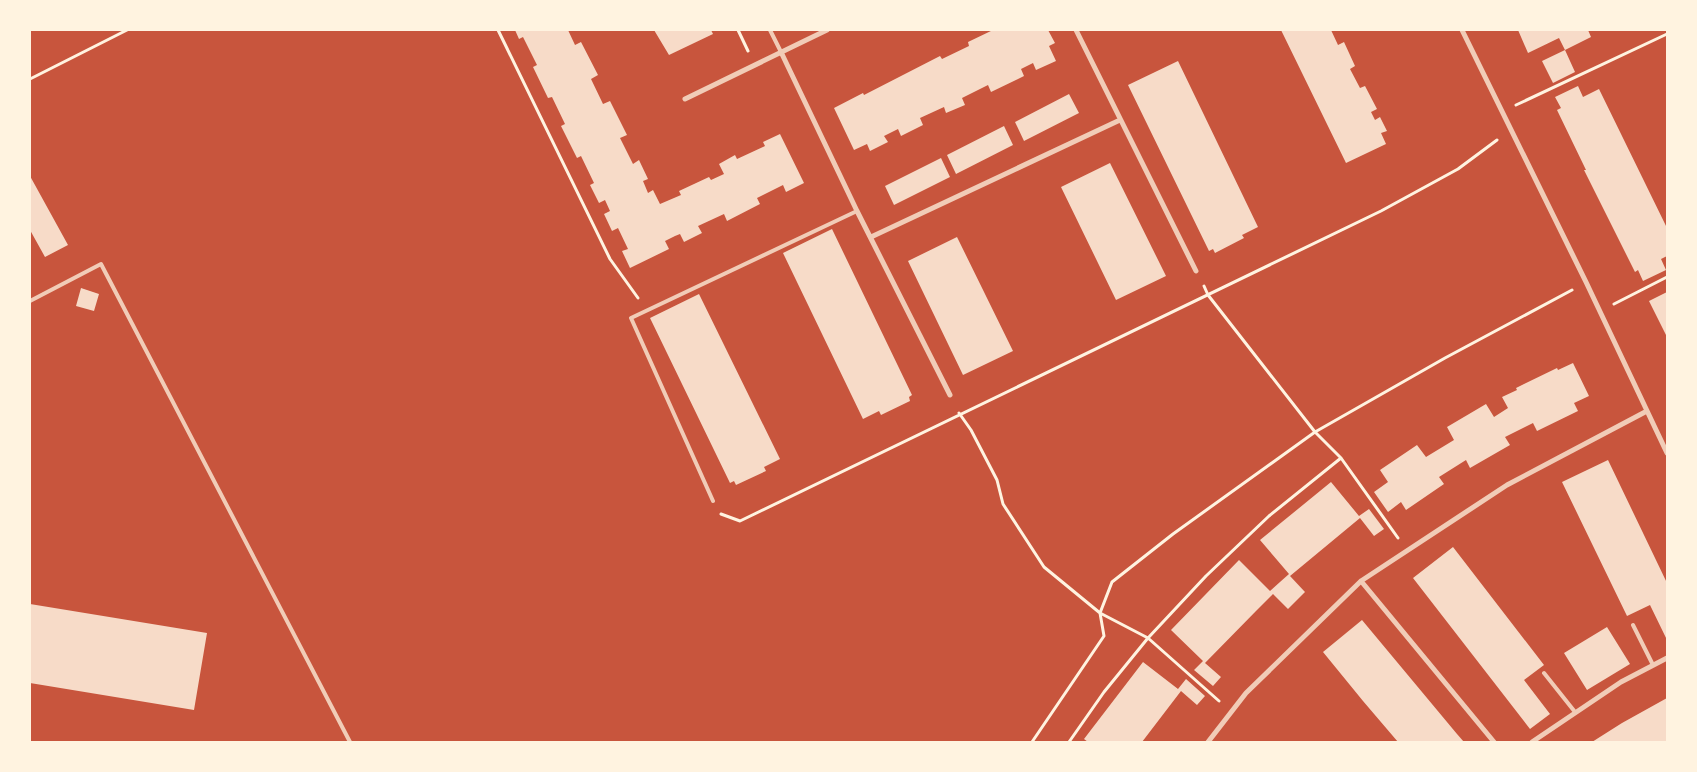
<svg xmlns="http://www.w3.org/2000/svg" width="1697" height="772" font-family="'Asap Condensed',sans-serif">
	<style>
		.building { fill: #f7dbc8 }
		.lines { fill: none; stroke-linecap: round; stroke-linejoin: round }
		.path { stroke: #fff3e0; stroke-width: 3 }
		.service { stroke: #f1ccb7; stroke-width: 4 }
		.minor { stroke: #f1ccb7; stroke-width: 5 }
	</style>
	<rect width="100%" height="100%" fill="#c8553d"/>
	<!-- building -->
	<path class="building" d="M515,30h53l7,15 6,-3 17,33 -7,4 12,25 7,-3 17,34 -7,3 13,26 6,-4 9,19 -5,2 5,12 5,-3 7,14 21,-9 -2,-4 30,-14 2,3 13,-6 -5,-10 16,-9 2,4 28,-13 -2,-4 17,-8 24,49 -18,9 -3,-7 -26,13 3,6 -33,17 -3,-7 -26,12 4,7 -18,9 -4,-8 -5,2 -10,5 4,8 -39,19 -8,-17 6,-2 -10,-21 -6,3 -8,-17 6,-3 -5,-11 -6,3 -9,-18 4,-2 -13,-27 -4,2 -16,-32 4,-2 -13,-27 -4,1 -15,-31 4,-2 -14,-28 -4,2z
		M654,30h57l2,4 -44,21z
		M993,30h55l7,13 -6,3 7,15 -20,9 -3,-7 -12,6 3,7 -33,16 -3,-7 -26,13 3,7 -19,8 -2,-6 -24,11 3,7 -22,11 -3,-7 -14,7 4,6 -18,9 -3,-7 -13,6 -20,-42 29,-15 1,2 76,-39 2,3 27,-13 -1,-4z
		M1281,30h50l7,15 6,-3 11,24 -5,3 10,19 5,-2 12,23 -6,3 4,8 5,-3 7,14 -6,2 5,11 -40,19z
		M1518,30h70l3,7 -26,13 10,22 -22,11 -11,-22 23,-11 -6,-12 -31,15z
		M1178,61l80,166 -16,8 2,3 -29,15 -2,-4 -4,2 -81,-166z
		M1578,86l5,11 16,-8 68,139v28l-6,3 5,11 -23,11 -5,-11 -3,2 -51,-102h2l-29,-60 4,-2 -6,-11z
		M1069,94l10,19 -55,28 -9,-19z
		M1004,126l9,19 -57,29 -9,-19z
		M941,158l9,19 -56,28 -9,-19z
		M1110,163l56,113 -50,24 -55,-113z
		M30,176l38,69 -23,12 -15,-27z
		M832,229l80,166 -3,2 1,4 -29,14 -2,-4 -16,8 -80,-166z
		M957,237l56,114 -50,24 -55,-114z
		M81,288l18,6 -5,17 -18,-5z
		M1667,292v45l-18,-36z
		M699,294l81,165 -16,8 2,4 -30,14 -2,-4 -4,2 -80,-165z
		M1573,363l16,33 -15,7 4,8 -41,20 -4,-8 -28,14 5,8 -40,23 -4,-8 -27,17 5,7 -38,26 -5,-8 -13,10 -14,-20 14,-10 -8,-12 37,-25 9,12 28,-17 -7,-13 39,-23 8,13 14,-9 -6,-11 15,-7 -1,-2 41,-20 1,2z
		M1608,460l59,123v57l-17,-35 -23,11 -65,-134z
		M1331,482l28,34 10,-7 15,20 -10,7 -14,-18 -70,58 15,16 -17,17 -15,-15 -17,17 -51,52 16,14 -8,9 -19,-16 9,-9 -32,-31 68,-70 31,31 10,-9 9,-8 -29,-34z
		M1453,547l91,118 -20,15 26,34 -20,15 -117,-151z
		M30,604l177,29 -13,77 -164,-27z
		M1362,620l95,114 7,8h-66l-35,-41 -40,-49z
		M1607,627l23,37 -43,26 -23,-37z
		M1143,662l35,27 8,-10 19,17 -8,9 -16,-14 -39,51h-54l-4,-3z
		M1667,698v44h-75l30,-19z"/>
	<g class="lines">
		<!-- path -->
		<path class="path" d="M498,30l112,229 28,39
			M738,30l10,21
			M30,79l97,-49
			M1516,105l151,-71
			M1204,286l4,9 107,137 26,26 57,80
			M1614,304l53,-27
			M959,413l12,17 26,50 6,24 41,63 56,46 48,25 71,63
			M721,514l19,7 641,-310 77,-42 39,-29
			M1032,742l72,-106 -4,-23 12,-31 61,-48 142,-102 130,-74 127,-68
			M1069,742l35,-50 44,-54 58,-62 63,-60 72,-58"/>
		<!-- service -->
		<path class="service" d="M770,30l11,22
			M30,301l71,-37 249,478
			M713,501l-82,-183 226,-107
			M1633,625l20,40
			M1544,673l31,39"/>
		<!-- minor -->
		<path class="minor" d="M1076,30l120,241
			M1462,30l124,252 81,171
			M781,52l76,159 93,184
			M685,99l142,-69
			M871,237l249,-117
			M1361,581l133,161
			M1208,742l38,-49 115,-112 146,-96 140,-74
			M1532,742l89,-60 46,-24"/>
	</g>
	<!-- border -->
	<rect width="1697" height="772" fill="none" stroke="#fff3e0" stroke-width="62"/>
</svg>
